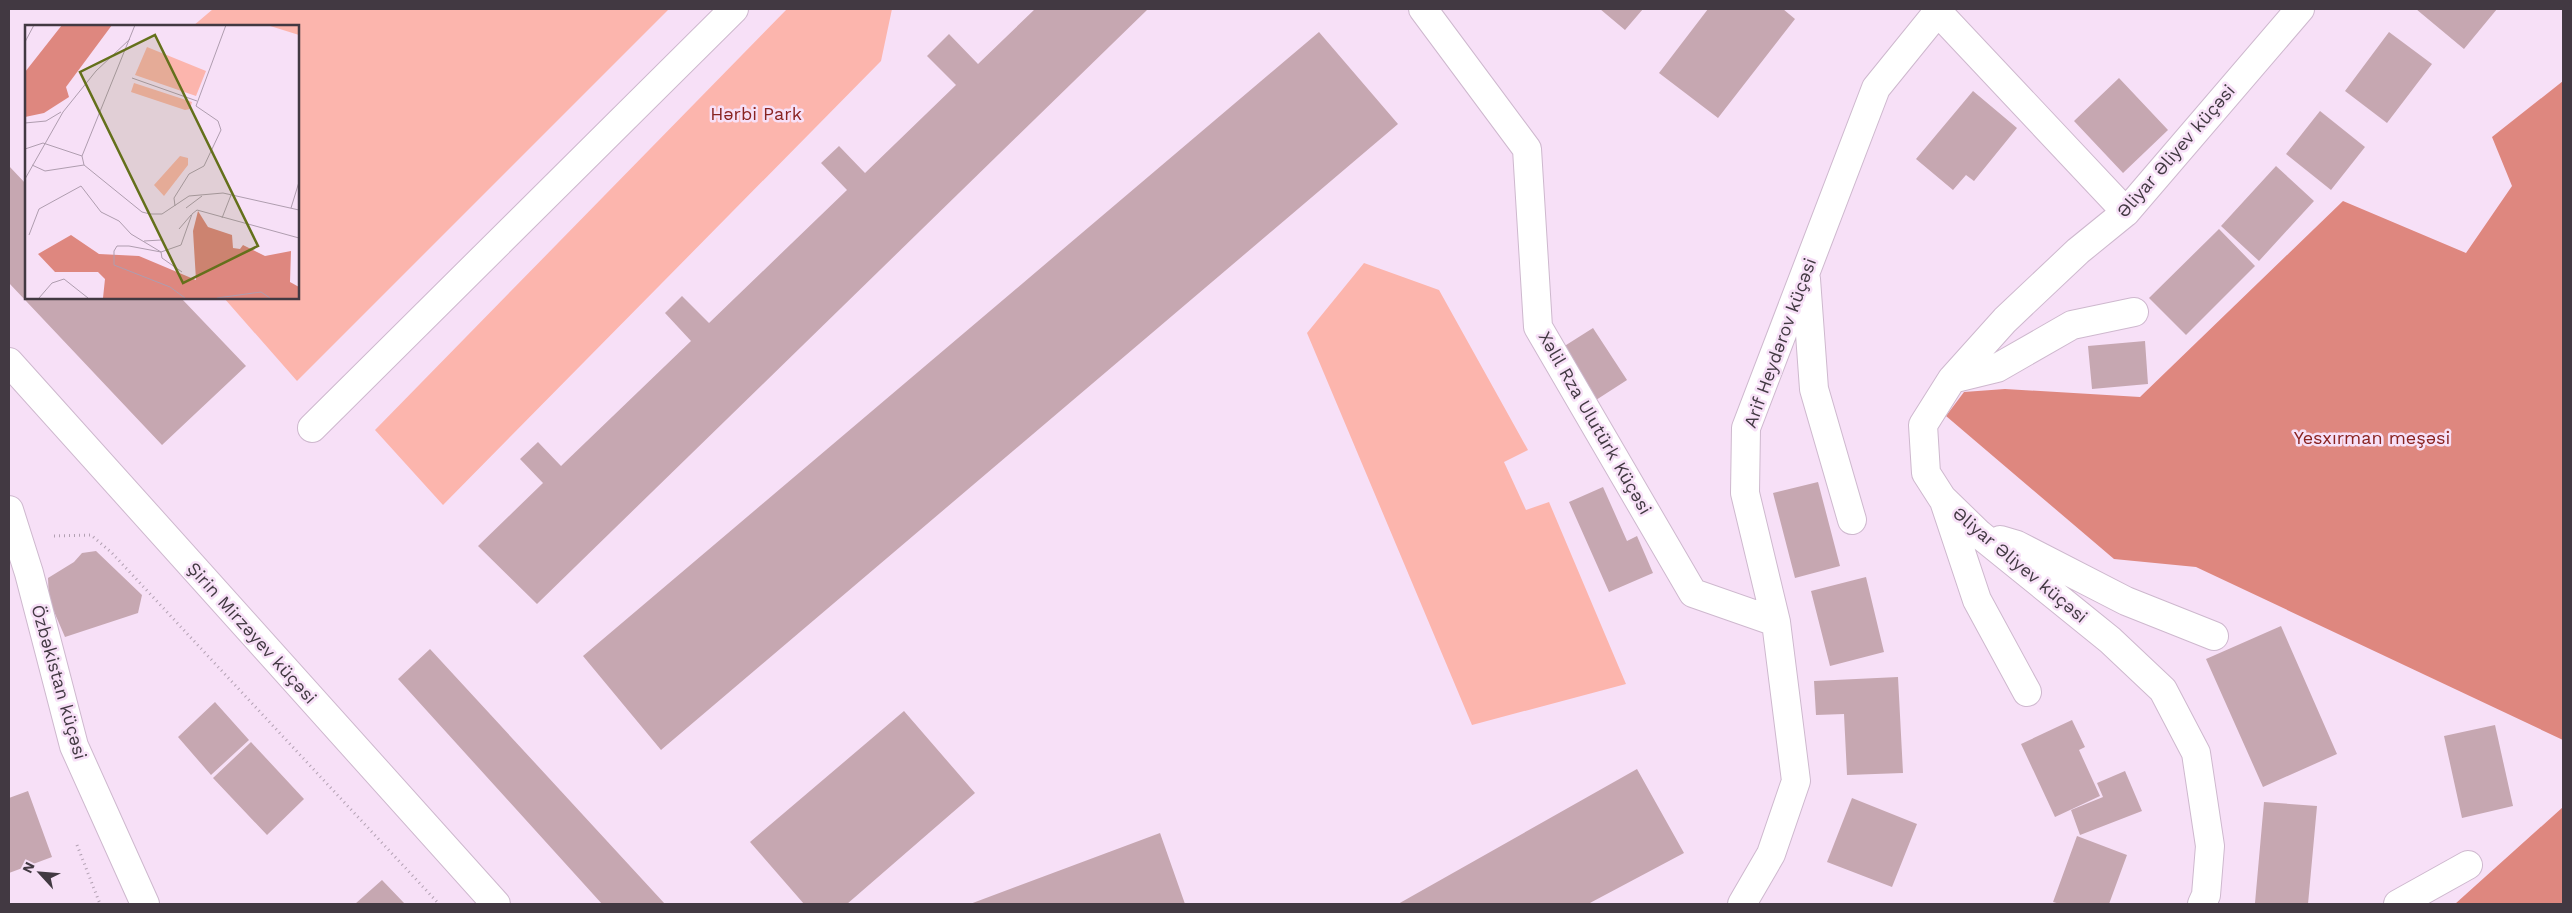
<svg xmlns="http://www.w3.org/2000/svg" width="2572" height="913" font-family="'Work Sans',sans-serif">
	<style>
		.green { fill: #fcb5ad }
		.forest { fill: #de877f }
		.building { fill: #c6a7b1 }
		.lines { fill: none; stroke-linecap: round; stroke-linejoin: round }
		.minor-casing { stroke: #ceb8ce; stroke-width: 30 }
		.path { stroke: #b3a1b3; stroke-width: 3; stroke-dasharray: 1 4; stroke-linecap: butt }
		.minor { stroke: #fff; stroke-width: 28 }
		.labels { text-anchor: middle; stroke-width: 5; stroke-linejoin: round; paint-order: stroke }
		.park-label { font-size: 18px; fill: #892321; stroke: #f7e0f7 }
		.street-label { font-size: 18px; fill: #423942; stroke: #f7e0f7 }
		.inset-road { fill: none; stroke: #af9daf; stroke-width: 1 }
		.view { fill: #64701b; fill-opacity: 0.15; stroke: #64701b; stroke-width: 2.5 }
		.inset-edge { fill: none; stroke: #423942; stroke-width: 2.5 }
	</style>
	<rect width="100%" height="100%" fill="#f7e0f7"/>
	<!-- green -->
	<path class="green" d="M213,9h456l-372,372 -73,-83h74v-272h-105z
		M787,9h105l-11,52 -438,444 -68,-75z
		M1364,263l75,27 89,160 -24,12 22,48 23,-8 77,182 -154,41 -165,-392z"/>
	<!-- forest -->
	<path class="forest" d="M2563,81v659l-367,-173 -82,-8 -168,-143 18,-24 41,-3 135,8 203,-196 123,52 46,-67 -20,-49z
		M2563,807v97h-108z"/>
	<!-- building -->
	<path class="building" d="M1035,9h113l-611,595 -59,-58 65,-63 -23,-24 18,-17 23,24 130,-125 -26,-28 17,-17 27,27 138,-133 -26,-27 18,-17 26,27 91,-88 -29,-29 22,-22 29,30z
		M1600,9h43l-18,21z
		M1708,9h75l12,10 -77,99 -59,-45z
		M2416,9h81l-33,40z
		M1319,32l79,92 -737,626 -78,-94z
		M2389,32l43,32 -45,59 -42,-32z
		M2119,78l49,52 -45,43 -49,-52z
		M1973,91l44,37 -43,53 -8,-6 -13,15 -37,-31z
		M2320,111l45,36 -34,43 -45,-36z
		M9,166l17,18v114h155l65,68 -84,79 -153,-162z
		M2276,166l38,35 -55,60 -38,-35z
		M2219,229l36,37 -69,69 -37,-37z
		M1593,328l34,52 -31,20 -33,-53z
		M2145,341l3,43 -56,5 -4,-43z
		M1818,482l22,84 -45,12 -22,-85z
		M1603,487l24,54 10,-5 16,37 -44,19 -40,-90z
		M96,551l46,44 -4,18 -73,24 -16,-37 -1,-22 26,-16 8,-9z
		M1866,577l18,75 -54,14 -19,-75z
		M2281,626l56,128 -74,33 -57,-128z
		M430,649l235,255h-63l-204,-225z
		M1898,677l5,96 -56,2 -3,-61 -28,1 -2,-34z
		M215,702l34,38 -38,35 -33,-38z
		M904,711l71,82 -128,111h-43l-54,-62z
		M2072,720l13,27 -6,3 21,46 -45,21 -34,-73z
		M2495,725l18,81 -51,12 -18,-82z
		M251,742l53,57 -37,36 -54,-57z
		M1637,769l47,84 -96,51h-190z
		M2125,771l17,40 -62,24 -9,-25 32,-13 -6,-14z
		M28,791l24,66 -43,16v-75z
		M1852,798l65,26 -25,63 -65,-25z
		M2264,802l53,4 -9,98 -53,-1z
		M1160,833l25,71h-215z
		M2077,836l50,19 -18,49h-49l-7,-2z
		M382,880l23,24h-50z"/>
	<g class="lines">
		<!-- minor casing -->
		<g class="minor-casing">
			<path id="minor" d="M1423,9l104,140 11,178 155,266 83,29
				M1937,11l189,201
				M1806,279l8,110 38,131
				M9,362l487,542
				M1952,379l45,-11 75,-43 62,-13
				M312,428l422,-419
				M1944,501l33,99 50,92
				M9,510l20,63 45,173 71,158
				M2000,540l17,5 109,56 88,35
				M1742,904l29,-50 25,-73 -20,-159 -31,-129 1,-65 130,-340 64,-79
				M2202,904l4,-9 4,-49 -14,-93 -33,-63 -53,-50 -131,-106 -37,-36 -16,-25 -3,-48 29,-46 53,-59 73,-69 48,-39 174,-203
				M2398,904l70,-39"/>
		</g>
		<!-- path -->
		<path class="path" d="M54,536l37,-1 21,18 327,351
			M77,845l23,59"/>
		<!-- minor -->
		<use href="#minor" class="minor"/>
	</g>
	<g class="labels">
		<!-- park labels -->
		<g class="park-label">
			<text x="756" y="120">Hərbi Park</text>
			<text x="2372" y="444">Yesxırman meşəsi</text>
		</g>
		<!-- street labels -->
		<g class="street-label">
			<text transform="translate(2176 151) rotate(-49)" y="6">Əliyar Əliyev küçəsi</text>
			<text transform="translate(1780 343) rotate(-70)" y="6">Arif Heydərov küçəsi</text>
			<text transform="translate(1595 423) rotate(60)" y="6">Xəlil Rza Ulutürk Küçəsi</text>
			<text transform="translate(2020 565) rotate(40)" y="6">Əliyar Əliyev küçəsi</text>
			<text transform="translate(252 633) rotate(48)" y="6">Şirin Mirzəyev küçəsi</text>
			<text transform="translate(59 682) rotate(74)" y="6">Özbəkistan küçəsi</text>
		</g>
	</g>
	<!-- overview -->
	<g transform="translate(25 25)">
		<rect width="274" height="274" fill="#f7e0f7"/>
		<path d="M242,0h32v10zM122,22l59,24 -10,25 -61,-21zM109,58l58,19 -2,7 -5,1 -54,-18zM155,131l8,2v7l-24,31 -10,-11z" fill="#fcb5ad"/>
		<path d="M37,0h50l-46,62 3,10 -25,16 -19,4v-45zM173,186l10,16 24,8 1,13 7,1 3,-4 22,11 26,-5 -1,31 9,5v11h-196l2,-19 -7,-7h-43l-17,-18 33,-19 28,19 40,2 57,24 -3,-49z" fill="#de877f"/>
		<path class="inset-road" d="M0,17l9,-17M107,53l65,23M0,98l21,-2 15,-9M0,124l18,-6 39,13M7,140l13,6 39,-6M59,140l58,47 8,2h12l27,-18 34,-3 76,17M59,140l-2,-9 53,-131M0,154l38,-67 33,-41 34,-32M150,181l-1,-8 15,-24 15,-8 17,-36 -3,-9 -22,-15 30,-81M161,183l16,-12M266,183l8,-26M197,193l9,-23M154,204l12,-14M4,210l10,-26 42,-23 20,26 18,9 12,13 30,18 20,-7 11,-31 5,-4 102,28M119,216l17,-1M157,247l-20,-14 -1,-6 -32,-6h-12l-3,5v14l56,22 15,11M14,273l13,-15 12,-4 24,19M192,273l44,-6 9,6"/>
		<path class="view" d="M130,10l103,211 -75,37 -103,-211z"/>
		<rect width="274" height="274" class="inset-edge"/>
	</g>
	<!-- border -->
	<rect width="2572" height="913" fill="none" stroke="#423942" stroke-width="20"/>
	<!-- north arrow -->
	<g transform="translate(40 873) rotate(296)" stroke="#f7e0f7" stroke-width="4" paint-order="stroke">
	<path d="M0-4L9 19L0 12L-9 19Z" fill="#423942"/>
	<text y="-8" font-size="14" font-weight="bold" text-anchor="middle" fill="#423942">N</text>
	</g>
</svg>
